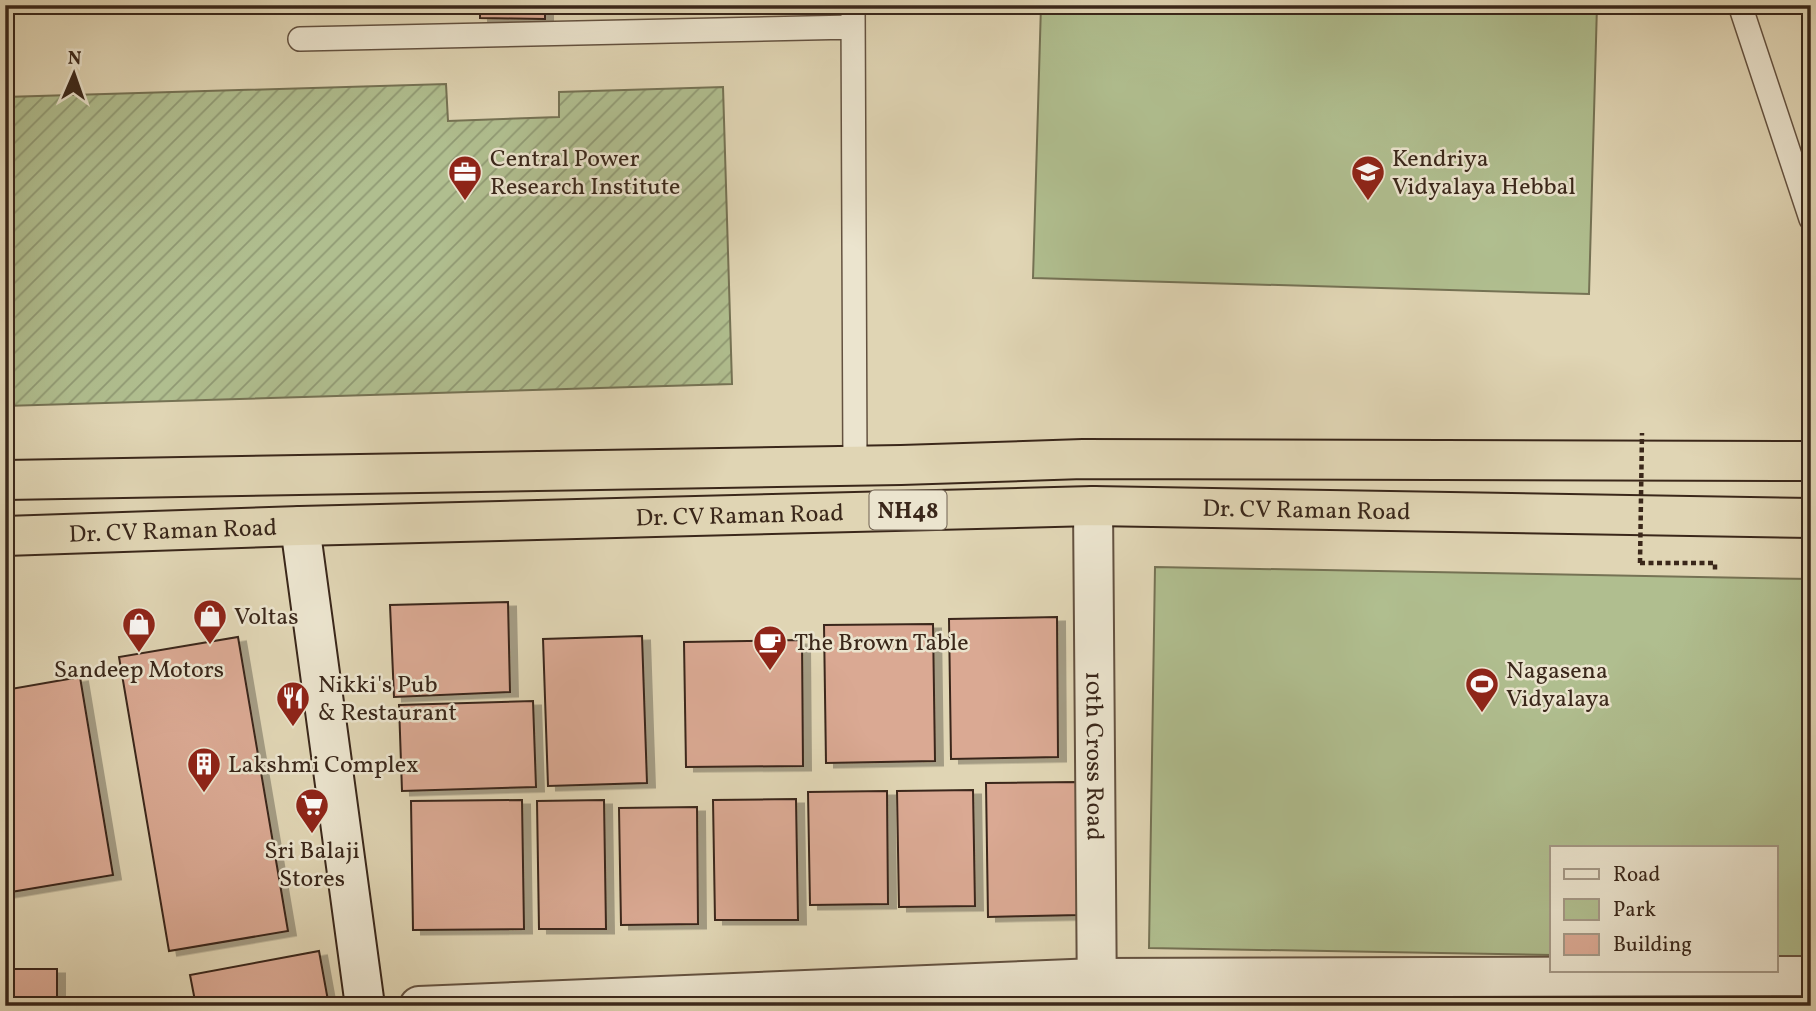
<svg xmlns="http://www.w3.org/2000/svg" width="1816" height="1011" font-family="Vollkorn,serif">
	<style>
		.green { fill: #b0be8f; stroke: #757254; stroke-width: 2 }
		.garden { fill: url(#garden-furrows); stroke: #757254; stroke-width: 2 }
		.building { fill: #daa993; stroke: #3a271a; stroke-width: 2; filter: url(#shadow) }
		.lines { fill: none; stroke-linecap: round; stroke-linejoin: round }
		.lane-casing { stroke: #645240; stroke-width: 26 }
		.street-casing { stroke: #645240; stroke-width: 42 }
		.secondary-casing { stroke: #3a271a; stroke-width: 42 }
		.highway-casing { stroke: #3a271a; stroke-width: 42 }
		.path { stroke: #3a271a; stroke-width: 4.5; stroke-dasharray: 5 3.5; stroke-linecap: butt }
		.lane { stroke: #ebe4ce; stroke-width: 23 }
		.street { stroke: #ebe4ce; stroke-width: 38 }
		.secondary { stroke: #ebe4ce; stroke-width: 38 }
		.highway { stroke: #e0d5b4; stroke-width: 38 }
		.path-bridge { stroke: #3a271a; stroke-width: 4.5; stroke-dasharray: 5 3.5; stroke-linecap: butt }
		.labels { text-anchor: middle; stroke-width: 5; stroke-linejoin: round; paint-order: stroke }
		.shield { fill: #ebe4ce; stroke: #6f6050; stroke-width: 2 }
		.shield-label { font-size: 23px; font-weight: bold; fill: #3a271a }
		.poi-label { font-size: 24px; fill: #3a271a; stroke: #ebe4ce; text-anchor: start }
		.street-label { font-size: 24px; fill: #3a271a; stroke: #ebe4ce }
	</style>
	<defs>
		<pattern id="garden-furrows" width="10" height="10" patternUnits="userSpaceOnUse" patternTransform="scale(1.75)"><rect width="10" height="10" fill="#b0be8f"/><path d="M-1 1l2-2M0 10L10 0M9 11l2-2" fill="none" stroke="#909a74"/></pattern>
		<filter id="shadow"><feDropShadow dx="8" dy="4.5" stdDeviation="0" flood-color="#0004"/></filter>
	</defs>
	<rect width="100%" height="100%" fill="#e0d5b4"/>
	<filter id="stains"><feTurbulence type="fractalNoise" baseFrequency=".00286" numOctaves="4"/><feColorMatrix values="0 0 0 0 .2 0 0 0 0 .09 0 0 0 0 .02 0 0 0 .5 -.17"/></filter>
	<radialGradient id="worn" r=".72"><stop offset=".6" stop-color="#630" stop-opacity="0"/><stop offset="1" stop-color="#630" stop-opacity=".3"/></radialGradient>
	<!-- green -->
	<path class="green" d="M1041,5h556l-8,289 -556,-16z
		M1155,567l656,12v380h-35v-111h-224v107l-403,-7z"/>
	<!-- garden -->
	<path class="garden" d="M446,84l2,37 111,-4v-25l164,-5 9,297 -727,22v-309z"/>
	<!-- building -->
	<path class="building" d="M5,5h25v3l-25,1z
		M480,5h65v14l-65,-1z
		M508,602l2,90 -116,5 -4,-92z
		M1057,617l1,140 -107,2 -2,-140z
		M933,624l2,137 -109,2 -2,-138z
		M642,636l5,147 -99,3 -5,-147z
		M238,637l50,294 -119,20 -50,-294z
		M802,640l1,126 -117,1 -2,-125z
		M80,677l33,198 -108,18v-203z
		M533,701l3,86 -134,4 -3,-86z
		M1078,782l2,133 -92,2 -2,-134z
		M973,790l2,116 -76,1 -2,-116z
		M887,791l1,113 -78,1 -2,-113z
		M796,799l2,121h-83l-2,-120z
		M522,800l2,129 -111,1 -2,-129z
		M604,800l2,129h-67l-2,-128z
		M697,807l1,117 -77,1 -2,-117z
		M319,951l10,55h-133l-6,-31z
		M5,969h52v37h-52z"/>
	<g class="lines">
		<!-- lane casing -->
		<g class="lane-casing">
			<path id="lane" d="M853,5l2,460
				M1740,5l71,214
				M300,39l553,-12"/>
		</g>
		<!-- street casing -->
		<g class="street-casing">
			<g id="street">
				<path id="s1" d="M1093,506l4,500"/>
				<path d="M419,1006l677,-28 715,-2"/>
			</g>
		</g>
		<!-- secondary casing -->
		<g class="secondary-casing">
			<path id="secondary" d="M300,526l65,480"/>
		</g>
		<!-- highway casing -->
		<g class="highway-casing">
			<g id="highway">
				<path d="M5,480l896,-15 182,-6 728,2"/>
				<path id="s2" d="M5,536l295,-10 793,-20 718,12"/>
			</g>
		</g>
		<!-- path -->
		<path class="path" d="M1640,563h75v8"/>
		<!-- lane -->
		<use href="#lane" class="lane"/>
		<!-- street -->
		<use href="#street" class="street"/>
		<!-- secondary -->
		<use href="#secondary" class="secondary"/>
		<!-- highway -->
		<use href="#highway" class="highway"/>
		<!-- path-bridge -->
		<path class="path-bridge" d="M1640,563l2,-130"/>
	</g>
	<!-- icons -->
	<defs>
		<g id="office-pin" transform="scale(1.75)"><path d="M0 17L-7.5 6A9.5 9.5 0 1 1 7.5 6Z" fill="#8f2418" stroke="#ebe4ce"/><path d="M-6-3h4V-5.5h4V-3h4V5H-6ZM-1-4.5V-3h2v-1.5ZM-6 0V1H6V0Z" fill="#fff"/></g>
		<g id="school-pin" transform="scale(1.75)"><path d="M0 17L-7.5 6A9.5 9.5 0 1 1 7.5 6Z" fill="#8f2418" stroke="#ebe4ce"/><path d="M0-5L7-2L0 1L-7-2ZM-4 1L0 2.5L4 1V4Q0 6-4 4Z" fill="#fff"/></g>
		<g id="shop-pin" transform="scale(1.75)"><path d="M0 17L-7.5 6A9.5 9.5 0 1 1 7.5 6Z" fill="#8f2418" stroke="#ebe4ce"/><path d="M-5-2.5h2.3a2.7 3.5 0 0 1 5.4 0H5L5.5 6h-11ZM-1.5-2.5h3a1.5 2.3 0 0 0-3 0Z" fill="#fff"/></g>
		<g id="cafe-pin" transform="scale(1.75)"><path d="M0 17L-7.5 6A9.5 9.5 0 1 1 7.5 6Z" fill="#8f2418" stroke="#ebe4ce"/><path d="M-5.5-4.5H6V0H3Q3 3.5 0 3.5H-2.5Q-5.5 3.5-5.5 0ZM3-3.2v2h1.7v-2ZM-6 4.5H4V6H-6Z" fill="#fff"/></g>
		<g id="stadium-pin" transform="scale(1.75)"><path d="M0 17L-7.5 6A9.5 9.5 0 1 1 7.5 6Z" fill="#8f2418" stroke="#ebe4ce"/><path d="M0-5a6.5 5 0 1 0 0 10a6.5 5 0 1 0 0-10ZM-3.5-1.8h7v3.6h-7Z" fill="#fff"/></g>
		<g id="restaurant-pin" transform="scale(1.75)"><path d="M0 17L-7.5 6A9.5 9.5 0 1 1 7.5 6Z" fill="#8f2418" stroke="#ebe4ce"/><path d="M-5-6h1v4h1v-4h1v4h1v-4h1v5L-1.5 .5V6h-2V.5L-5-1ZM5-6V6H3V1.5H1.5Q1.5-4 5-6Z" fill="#fff"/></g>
		<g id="building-pin" transform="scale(1.75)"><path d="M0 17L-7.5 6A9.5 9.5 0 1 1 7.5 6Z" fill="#8f2418" stroke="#ebe4ce"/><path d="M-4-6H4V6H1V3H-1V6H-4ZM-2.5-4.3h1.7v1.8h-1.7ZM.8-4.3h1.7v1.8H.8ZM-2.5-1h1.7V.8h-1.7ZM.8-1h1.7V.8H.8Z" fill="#fff"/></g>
		<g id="supermarket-pin" transform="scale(1.75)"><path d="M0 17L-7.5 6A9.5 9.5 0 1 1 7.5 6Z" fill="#8f2418" stroke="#ebe4ce"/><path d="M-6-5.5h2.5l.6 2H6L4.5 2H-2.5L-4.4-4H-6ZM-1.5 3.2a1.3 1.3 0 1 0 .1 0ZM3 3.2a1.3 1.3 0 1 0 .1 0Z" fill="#fff"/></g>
	</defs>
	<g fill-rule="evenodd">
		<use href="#office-pin" x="465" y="172"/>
		<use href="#school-pin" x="1368" y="172"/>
		<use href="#shop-pin" x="210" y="616"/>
		<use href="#shop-pin" x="139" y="624"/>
		<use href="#cafe-pin" x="770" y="642"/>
		<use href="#stadium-pin" x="1482" y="684"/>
		<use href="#restaurant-pin" x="293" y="698"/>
		<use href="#building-pin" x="204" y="764"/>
		<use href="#supermarket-pin" x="312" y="805"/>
	</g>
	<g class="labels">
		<!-- shield labels -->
		<rect class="shield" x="869.5" y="490.5" width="77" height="39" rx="5"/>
		<g class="shield-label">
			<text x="908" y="518">NH48</text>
		</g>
		<!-- poi labels -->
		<g class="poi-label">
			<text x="490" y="166">Central Power<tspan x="490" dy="28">Research Institute</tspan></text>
			<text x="1392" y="166">Kendriya<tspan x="1392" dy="28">Vidyalaya Hebbal</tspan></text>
			<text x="234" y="624">Voltas</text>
			<text x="794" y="650">The Brown Table</text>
			<text x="139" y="677" text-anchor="middle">Sandeep Motors</text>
			<text x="1506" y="678">Nagasena<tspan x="1506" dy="28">Vidyalaya</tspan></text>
			<text x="318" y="692">Nikki's Pub<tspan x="318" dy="28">&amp; Restaurant</tspan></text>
			<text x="228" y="772">Lakshmi Complex</text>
			<text x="312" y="858" text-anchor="middle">Sri Balaji<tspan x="312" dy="28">Stores</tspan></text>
		</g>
		<!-- street labels -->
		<g class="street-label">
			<text dy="8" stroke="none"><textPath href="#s2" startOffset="1302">Dr. CV Raman Road</textPath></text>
			<text dy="8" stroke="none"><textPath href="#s2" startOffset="735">Dr. CV Raman Road</textPath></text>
			<text dy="8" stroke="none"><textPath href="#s2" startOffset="168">Dr. CV Raman Road</textPath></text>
			<text dy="8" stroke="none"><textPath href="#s1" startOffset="250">10th Cross Road</textPath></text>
		</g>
	</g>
	<!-- margin -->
	<rect width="1816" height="1011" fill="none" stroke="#e0d5b4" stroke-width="28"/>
	<rect x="7" y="7" width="1802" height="997" fill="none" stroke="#3a271a" stroke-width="3.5"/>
	<rect x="14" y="14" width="1788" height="983" fill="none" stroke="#3a271a" stroke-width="2"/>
	<!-- legend -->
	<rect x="1550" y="846" width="228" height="126" fill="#ebe4ce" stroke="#a49886" stroke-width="2"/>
	<rect x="1564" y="869" width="35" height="10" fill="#ebe4ce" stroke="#a49886" stroke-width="2"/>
	<text x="1613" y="881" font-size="21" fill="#3a271a">Road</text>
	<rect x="1564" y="899" width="35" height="21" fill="#b0be8f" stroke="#a49886" stroke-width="2"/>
	<text x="1613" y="916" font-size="21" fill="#3a271a">Park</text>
	<rect x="1564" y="934" width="35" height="21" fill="#daa993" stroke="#a49886" stroke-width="2"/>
	<text x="1613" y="951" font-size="21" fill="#3a271a">Building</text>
	<!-- north arrow -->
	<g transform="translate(74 74) rotate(2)" stroke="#ebe4ce" stroke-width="5" paint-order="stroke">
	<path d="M0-5L12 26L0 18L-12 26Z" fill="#3a271a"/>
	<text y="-10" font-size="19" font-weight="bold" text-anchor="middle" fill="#3a271a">N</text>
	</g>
	<rect width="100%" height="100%" filter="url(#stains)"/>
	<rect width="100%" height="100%" fill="url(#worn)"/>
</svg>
